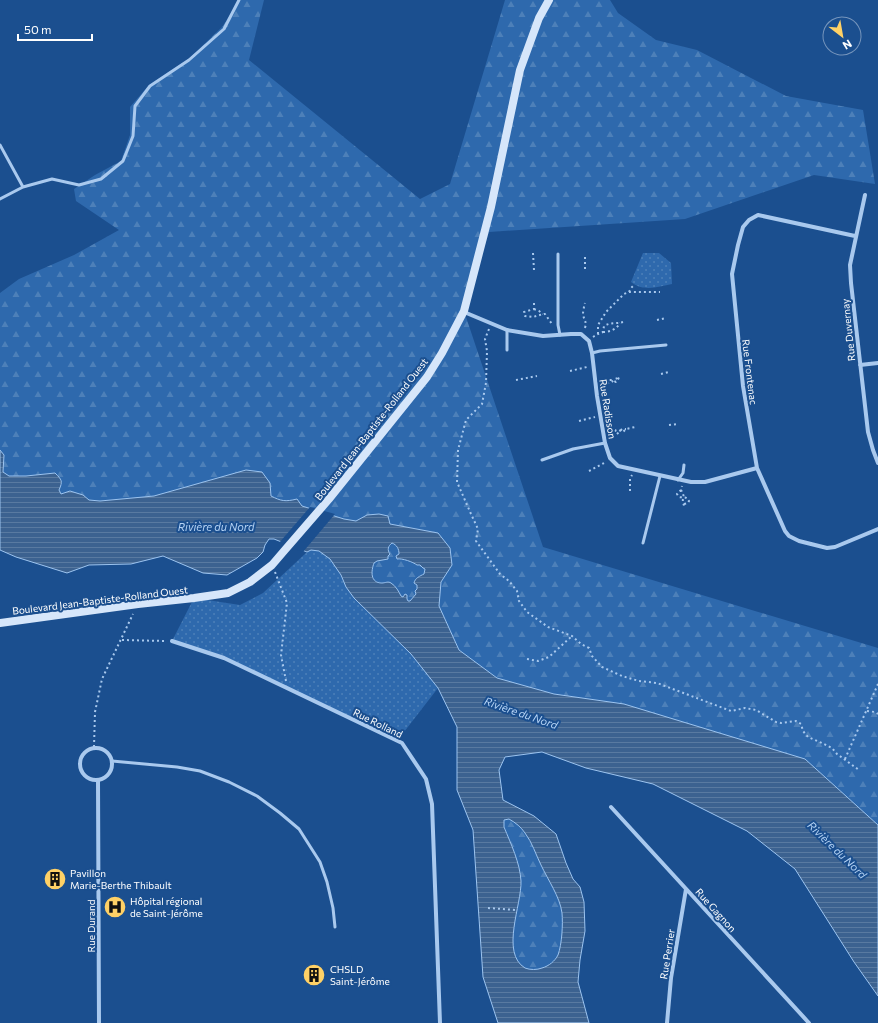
<svg xmlns="http://www.w3.org/2000/svg" width="878" height="1023" font-family="Commissioner,sans-serif">
	<style>
		.green { fill: url(#green-dots) }
		.forest { fill: url(#forest-firs) }
		.water { fill: url(#water-rules); stroke: #9cc4f0; fill-rule: evenodd }
		.pier { fill: #1b4f8f }
		.lines { fill: none; stroke-linecap: round; stroke-linejoin: round }
		.path { stroke: #a9c9ee; stroke-width: 2; stroke-dasharray: 2 3; stroke-linecap: butt }
		.lane { stroke: #a9c9ee; stroke-width: 3 }
		.street { stroke: #a9c9ee; stroke-width: 4 }
		.secondary { stroke: #d6e6fa; stroke-width: 8 }
		.labels { text-anchor: middle; stroke-width: 4; stroke-linejoin: round; paint-order: stroke }
		.street-label { font-size: 10px; fill: #fff; stroke: #1b4f8f }
		.poi-label { font-size: 10px; fill: #fff; stroke: #1b4f8f; text-anchor: start }
		.water-label { font-size: 11px; font-style: italic; fill: #b5d3f5; stroke: #1b4f8f }
	</style>
	<defs>
		<pattern id="green-dots" width="8" height="8" patternUnits="userSpaceOnUse"><rect width="8" height="8" fill="#2e69ad"/><path d="M2 2h.1M6 6h.1" fill="none" stroke="#4d80b9" stroke-width="1.8" stroke-linecap="round"/></pattern>
		<pattern id="forest-firs" width="22" height="20" patternUnits="userSpaceOnUse"><rect width="22" height="20" fill="#2e69ad"/><path d="M5 1l3.5 6h-7zM16 11l3.5 6h-7z" fill="#4d80b9"/></pattern>
		<pattern id="water-rules" width="6" height="5" patternUnits="userSpaceOnUse"><rect width="6" height="5" fill="#3c6290"/><path d="M0 2.5h6" fill="none" stroke="#597aa1"/></pattern>
	</defs>
	<rect width="100%" height="100%" fill="#1b4f8f"/>
	<!-- green -->
	<path class="green" d="M643,253h16l12,10 1,21c-14,3 -29,8 -41,-2z
		M311,550c2,0 5,0 7,1 12,2 24,25 28,36l65,67 27,34 -41,53 -173,-83 -52,-17 22,-43 46,7 23,-12 44,-41z"/>
	<!-- forest -->
	<path class="forest" d="M239,0h25l-15,60 171,139 30,-15 55,-184h105l8,13 38,27 41,10 89,46 77,14 12,74 -61,-9 -129,44 -196,13 -25,79 79,236 335,101v177l-73,-66 -251,-65 -57,-16 -38,-28 -20,-44 2,-24 11,-17 -14,-32 -48,-9 -23,-9 -11,6 -12,-2 -42,-13 -5,-7c-12,3 -16,2 -26,-3l-1,-13 -24,-13 -92,26 -54,5 -11,-1 -6,-5 -22,-1 -2,-4 3,-7 -7,-10 -29,3h-17l-6,-4 1,-17 -4,-5v-157l19,-14 55,-24 45,-25 -43,-29 -2,-12 21,-14 26,-14 9,-26v-28l19,-22 41,-27 33,-32z
		M392,543c8,3 6,9 9,15 3,1 14,5 16,7l3,-1 3,4h2l-1,6 -7,3 -1,6 1,2 -1,9 -6,7h-2l-3,-7 -3,3 -1,-1 -6,-10 -20,-5c-4,-7 -4,-11 -1,-18l3,-2 10,-2 2,-12z
		M509,819c7,4 12,8 16,14 7,9 11,22 16,32 7,15 19,32 21,48 1,11 0,31 -4,42 -3,6 -9,11 -16,13 -5,2 -12,2 -17,0 -25,-15 -3,-64 -4,-87 -1,-18 -10,-37 -17,-55l-1,-6z"/>
	<!-- water -->
	<path class="water" d="M0,450l4,5 -1,17 6,4h17l29,-3c7,7 8,8 4,17l2,4 9,-3 13,4 6,5 11,1 54,-5 92,-26 16,2 8,11 1,13c10,5 14,6 26,3l5,7 42,13 12,2 11,-6 12,-1 9,2 2,8 48,9 12,15 2,17 -11,17 -2,24 20,44 38,28 57,16 70,10 181,55 73,66v171l-24,-34 -59,-93 -48,-38 -94,-47 -67,-16 -44,-16 -37,5 -6,13 4,30 31,16 22,18 10,29 7,16 7,8 4,15 1,29 -5,29 -2,22 11,41h-91l-15,-46 -10,-147 -16,-40v-63l-19,-39 -27,-34 -57,-56 -8,-11 -5,-12 -11,-16 -11,-8 -8,-1 -4,2 -33,-13h-5l-4,6 -2,7 -6,6 -30,17 -24,-2 -40,-17 -32,8 -42,1 -22,8 -51,-16 -16,-7zM392,543c5,2 7,6 7,11l-3,2 1,3c5,-1 16,3 20,6h3l3,3 2,1 -1,5c-4,2 -9,4 -10,9l3,2v4l-2,2 1,3 -6,7h-2l-1,-2v-4l-2,-1 -2,3 -2,-1c-2,-4 -5,-10 -10,-13 -3,-2 -6,0 -9,0 -12,0 -11,-12 -8,-20l3,-2 11,-2v-3l2,-2c-3,-4 -2,-8 2,-11zM509,819c7,4 12,8 16,14 7,9 11,22 16,32 7,15 19,32 21,48 1,11 0,31 -4,42 -3,6 -9,11 -16,13 -5,2 -12,2 -17,0 -25,-15 -3,-64 -4,-87 -1,-18 -10,-37 -17,-54v-7z"/>
	<!-- pier -->
	<path class="pier" d="M310,507l25,7 -32,38 -24,-9z"/>
	<g class="lines">
		<!-- path -->
		<path class="path" d="M533,253l1,17
			M585,269v-13
			M629,292l2,-4 3,-3
			M534,303v6l-10,3 1,4 8,1 10,-3h2l7,10
			M534,309l5,2 4,3
			M657,320l9,-2
			M585,328c2,-7 -1,-7 -2,-14 0,-3 1,-7 2,-11
			M489,329l-4,10 2,12 -1,32 -4,21 -16,16 -8,30 -1,32 14,32 7,15 -2,12 24,33 9,7 8,10 2,10 8,11 21,15 24,9 9,8 8,4 3,8 10,11 20,9 17,5 18,2 74,28 14,-3 11,2 20,12 5,1 15,-2 5,3 2,7 5,6 14,6 10,5 5,6 22,16
			M603,332c7,0 14,-3 17,-9
			M598,334v-9l8,-13 18,-18 5,-2h31
			M593,337l5,-3 5,-2 1,-6c7,-4 12,-2 19,-4
			M570,371l17,-4
			M661,374l8,-2
			M516,380l21,-4
			M607,383c4,0 5,-1 8,-4l3,-1
			M601,384l5,-1 3,-3h3l4,2 3,-4h2
			M579,421l16,-4
			M669,425l9,-1
			M611,434l3,-1 2,-3h3l4,2 3,-3 9,-2
			M612,434h5l5,-5h4
			M589,471l17,-9
			M681,490l-4,4 2,3c4,1 8,-1 10,4l-1,2 -4,1 -1,2 1,-2 -1,-1c-1,-8 3,-4 -2,-13l1,-4
			M630,491v-12l2,-4
			M275,572l12,31 -6,52 5,26
			M122,640l43,1
			M527,659l11,2 11,-4 23,-21
			M867,711l8,1 3,2
			M94,747l1,-35 7,-33 31,-65
			M845,759l33,-75
			M488,908l28,2"/>
		<!-- lane -->
		<path class="lane" d="M0,145l23,42 29,-8 27,6 22,-6 22,-18 10,-25 2,-30 15,-20 39,-26 35,-31 15,-29
			M0,199l23,-12
			M558,254v71l2,10
			M507,330v20
			M592,353l8,-2 66,-6
			M542,460l31,-11 32,-6
			M678,480l5,-7 1,-8
			M643,543l17,-67
			M112,761l65,6 23,4 29,11 28,14 23,17 19,16 21,33 7,20 6,26 2,19"/>
		<!-- street -->
		<path class="street" d="M865,195l-15,70 1,18 17,149 5,18 5,13
			M855,236l-97,-21 -9,5 -6,7 -5,18 -6,29 11,112 14,82 28,63 4,5 10,5 28,7 8,-1 43,-18
			M464,312l43,18 36,6 28,-2h10l8,7 3,12 5,43 8,47 5,15 8,8 73,16h14l52,-14
			M860,365l18,-2
			M172,641l52,17 178,85 24,36 6,25 8,219
			M80 764a16 16 0 1 1 32 0a16 16 0 1 1-32 0Z
			M98,780l1,243
			M611,807l198,216
			M667,1023l4,-45 15,-89"/>
		<!-- secondary -->
		<path class="secondary" d="M0,623l138,-19 56,-6 34,-5 22,-11 22,-17 12,-14 45,-52 98,-122 15,-24 22,-42 27,-104 29,-137 19,-52 10,-18"/>
	</g>
	<!-- icons -->
	<defs>
		<g id="building-disc" transform="scale(1.15)"><circle r="9.5" fill="#ffd166" stroke="#1b4f8f"/><path d="M-4-6H4V6H1V3H-1V6H-4ZM-2.5-4.3h1.7v1.8h-1.7ZM.8-4.3h1.7v1.8H.8ZM-2.5-1h1.7V.8h-1.7ZM.8-1h1.7V.8H.8Z" fill="#111"/></g>
		<g id="hospital-disc" transform="scale(1.15)"><circle r="9.5" fill="#ffd166" stroke="#1b4f8f"/><path d="M-5-5h3v3.5h4V-5h3V5h-3V1.5h-4V5h-3Z" fill="#111"/></g>
	</defs>
	<g fill-rule="evenodd">
		<use href="#building-disc" x="55" y="879"/>
		<use href="#hospital-disc" x="115" y="907"/>
		<use href="#building-disc" x="314" y="975"/>
	</g>
	<g class="labels">
		<!-- street labels -->
		<g class="street-label">
			<text transform="translate(848 330) rotate(-96)" y="4">Rue Duvernay</text>
			<text transform="translate(750 372) rotate(83)" y="4">Rue Frontenac</text>
			<text transform="translate(608 409) rotate(81)" y="4">Rue Radisson</text>
			<text transform="translate(371 429) rotate(-52)" y="4">Boulevard Jean-Baptiste-Rolland Ouest</text>
			<text transform="translate(100 600) rotate(-7)" y="4">Boulevard Jean-Baptiste-Rolland Ouest</text>
			<text transform="translate(378 723) rotate(26)" y="4">Rue Rolland</text>
			<text transform="translate(716 910) rotate(48)" y="4">Rue Gagnon</text>
			<text transform="translate(91 926) rotate(-90)" y="4">Rue Durand</text>
			<text transform="translate(667 954) rotate(-81)" y="4">Rue Perrier</text>
		</g>
		<!-- poi labels -->
		<g class="poi-label">
			<text x="70" y="877">Pavillon<tspan x="70" dy="12">Marie-Berthe Thibault</tspan></text>
			<text x="130" y="905">Hôpital régional<tspan x="130" dy="12">de Saint-Jérôme</tspan></text>
			<text x="330" y="973">CHSLD<tspan x="330" dy="12">Saint-Jérôme</tspan></text>
		</g>
		<!-- water labels -->
		<g class="water-label">
			<text x="216" y="531">Rivière du Nord</text>
			<text transform="translate(521 713) rotate(19)" y="4">Rivière du Nord</text>
			<text transform="translate(837 850) rotate(44)" y="4">Rivière du Nord</text>
		</g>
	</g>
	<!-- north arrow -->
	<g transform="translate(842 36) rotate(149)"><circle r="19" fill="#1b4f8f" stroke="#7695bc"/>
	<path d="M0-3L7 15L0 10L-7 15Z" fill="#ffd166"/>
	<text y="-6" font-size="11" font-weight="bold" text-anchor="middle" fill="#ffffff">N</text>
	</g>
	<!-- scale -->
	<path d="M18 34v6h74v-6" fill="none" stroke="#ffffff" stroke-width="2"/>
	<text x="24" y="34" font-size="12" fill="#ffffff" stroke="#1b4f8f" stroke-width="3" paint-order="stroke">50 m</text>
</svg>
